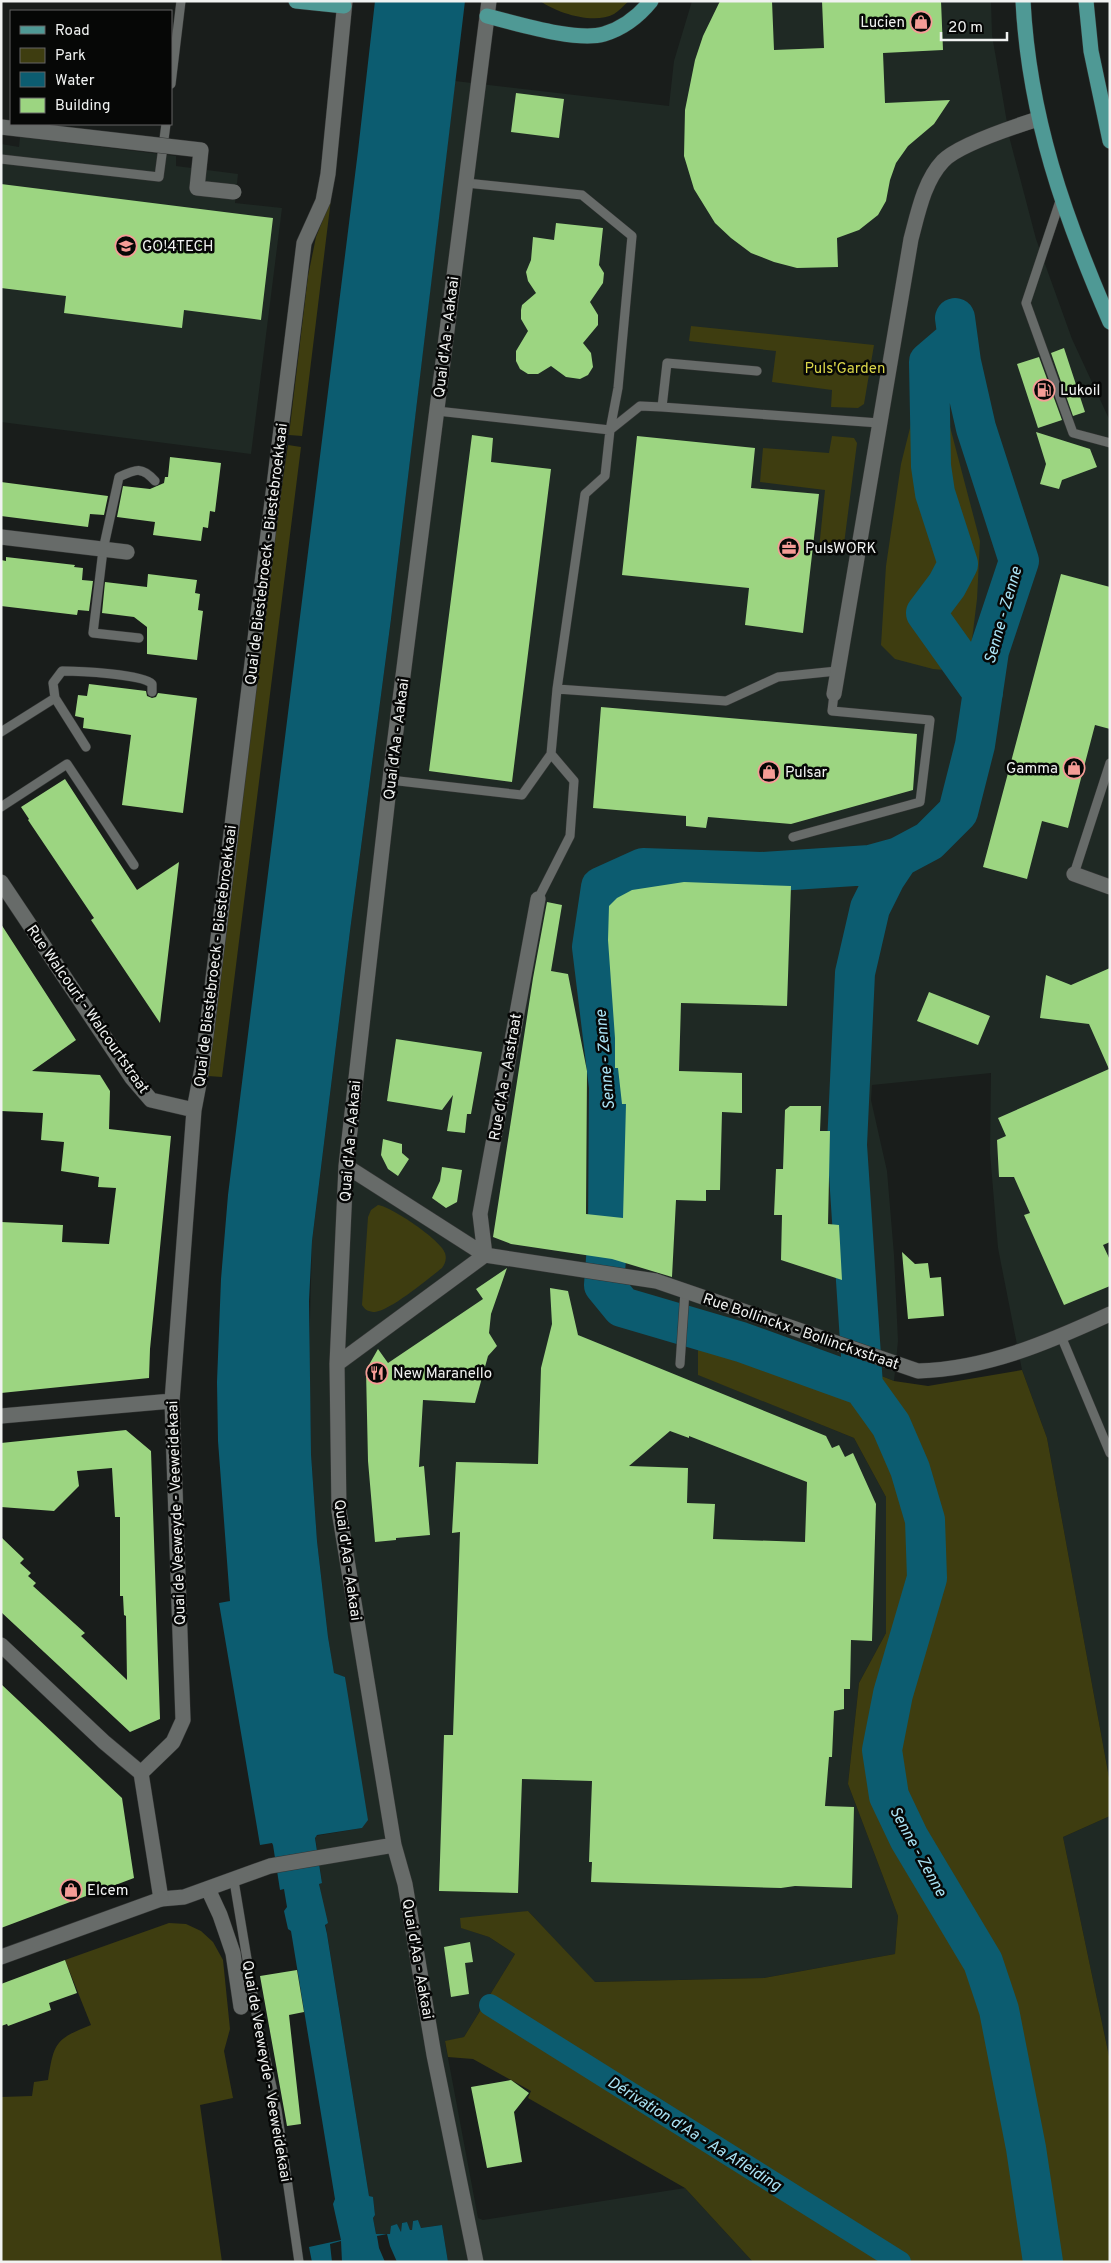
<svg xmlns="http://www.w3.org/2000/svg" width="1111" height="2263" font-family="Overpass,sans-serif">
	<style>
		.built { fill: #1f2924 }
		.green { fill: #3e3d10 }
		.water { fill: #0c5c70 }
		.pier { fill: #191d1b }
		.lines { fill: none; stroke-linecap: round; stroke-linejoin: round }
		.canal { stroke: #0c5c70; stroke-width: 22 }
		.river { stroke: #0c5c70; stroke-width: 40 }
		.building { fill: #9cd581; fill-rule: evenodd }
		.lane-casing { stroke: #343635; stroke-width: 10 }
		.street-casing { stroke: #343635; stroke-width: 16 }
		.secondary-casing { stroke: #343635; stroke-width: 16 }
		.primary-casing { stroke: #343635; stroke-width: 16 }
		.lane { stroke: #676b69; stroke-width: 9 }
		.street { stroke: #676b69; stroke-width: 15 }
		.secondary { stroke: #676b69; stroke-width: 15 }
		.primary { stroke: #4f9995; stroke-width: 15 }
		.street-bridge-casing { stroke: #343635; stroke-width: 16; stroke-linecap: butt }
		.street-bridge { stroke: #676b69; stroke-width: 15 }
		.labels { text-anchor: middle; stroke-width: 5; stroke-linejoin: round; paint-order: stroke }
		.poi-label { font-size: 15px; fill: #f0f2f1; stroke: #060706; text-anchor: start }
		.street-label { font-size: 15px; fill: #f0f2f1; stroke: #060706 }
		.park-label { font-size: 15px; fill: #d9d549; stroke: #060706 }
		.water-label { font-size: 16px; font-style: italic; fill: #aae3f5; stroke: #060706 }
	</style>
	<rect width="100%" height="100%" fill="#191d1b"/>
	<!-- built -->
	<path class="built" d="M692,1h299l1,34 18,105 26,99 36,100 38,82v1362l-63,-345 -25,-68 -24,-122 -8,-95 1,-80 -119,12 -1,15 16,71 7,84 4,86 -4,40 -105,-42 -90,36 155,63 32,59v136l-27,50 -11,101 50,132 -3,38 -131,24 -170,4 -66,-71 -66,17 27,9 26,17 -51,83 -19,5 33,176 5,2 202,-32 68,74h-305l-6,-37 -21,3 -3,-8 -5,1 -1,9h-2l-3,-8 -5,1 -1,9 -4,-8 -7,10h-14l-3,-16 2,-3 -2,-17 -4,-2 -50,-313 3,-1 -7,-46 47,-8 -17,-151 -11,-3 -6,-37 -11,-96 -6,-87 -2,-95 3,-118 38,-310 41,-312 64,-538 214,25 5,-45z
		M20,137l156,19v10l62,8 -3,29 47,5 -31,246 -250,-32v-278l18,3z
		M1110,1816v245l-47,-224z"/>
	<!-- green -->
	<path class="green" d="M540,1h89c-5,4 -10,10 -15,13 -20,11 -57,-1 -74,-13z
		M331,199l-29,237 -13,-1 19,-159 8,-39z
		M691,326l183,19 -10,59 -6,4 -27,-1 1,-17 -60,-8 4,-31 -87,-10z
		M922,380l16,1 42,160 -3,58 -7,57 -3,7 -12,8 -22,-2 -38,-10 -14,-14 5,-79 15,-102z
		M832,436l22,2 3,5 -14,109 -24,-3 6,-59 -65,-8 3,-34 66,5z
		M288,445l13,2 -79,630 -14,-1 66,-535z
		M378,1205c14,2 63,35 67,48 2,6 0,11 -3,15 -14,11 -51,42 -67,44 -6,0 -10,-2 -13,-7l6,-88 3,-7z
		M698,1313l91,26 105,42 34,5 94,-16 25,68 63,345v33l-47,21 47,224v201h-357l-68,-74 -157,-90 3,-7 -58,-32 -25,-2 -3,-16 19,-4 51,-83 -26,-17 -28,-9 -1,-10 68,-7 67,71 169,-4 131,-24 3,-38 -50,-132 11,-101 27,-50v-136l-32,-59 -156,-63z
		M169,1923l17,1 15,7 12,11 10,18 7,69 -6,22 9,47 -33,7 22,157h-221v-165l31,-1 2,-14 14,-2c6,-37 7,-41 43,-55l-26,-65z"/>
	<!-- water -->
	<path class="water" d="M375,1h90l-74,618 -41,312 -38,310 -3,60 2,153 6,87 11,96 6,36 11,4 23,143 -6,8 -45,7 -2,3 7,45 -3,1 9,39 -3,2 2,9 42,262 4,1 2,18 -2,3 3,16h14l1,-8 6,-2 4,8 1,-9 5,-1 3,8h2l1,-9 5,-1 3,8 21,-3 6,37h-136l-3,-15 32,-7 -8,-36 2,-5 -44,-268 -3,-2 -4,-18 3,-4 -3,-18 -4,1 -7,-45 -1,-2 -12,2 -41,-242 11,-2 -12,-160 -1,-59 4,-103 7,-84 130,-1044z"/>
	<!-- pier -->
	<path class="pier" d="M387,2234l3,12 7,16h-12l-6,-14 -2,-12z
		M341,2241l1,21h-10l-2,-18z"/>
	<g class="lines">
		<!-- canal -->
		<path class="canal" d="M490,2005l410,257"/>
		<!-- river -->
		<path class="river" d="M955,318l6,44 15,66 43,133 -30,90 -14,94 -17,67 -29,29 -30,16 -14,21 -15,30 -15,65 -8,172 16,241 28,39 19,44 15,51 2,58 -34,116 -11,56 7,46 20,42 74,124 16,48 27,138 17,114
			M957,338l-28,24 2,104 4,27 23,71 -11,21 -21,28 57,80
			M863,1386l-122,-44 -119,-35 -18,-22 4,-52 1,-146 -17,-140 9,-60 42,-19 118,4 109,-7 29,-8"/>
	</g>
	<!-- building -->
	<path class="building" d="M720,1h52l2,49 50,-2 -2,-47h119l2,49 -60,3 2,50 65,-3 -16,24 -26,22 -12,17 -6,17 -4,21 -8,14 -19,15 -22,8 1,29 -41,1 -23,-6 -23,-9 -20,-15 -16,-15 -21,-34 -10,-33 1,-46 10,-50 8,-24z
		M516,93l48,6 -5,39 -48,-6z
		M1,184l272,34 -12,102 -77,-10 -2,18 -118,-15 2,-17 -65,-8z
		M556,223l47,5 -4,37 5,8 -1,10 -13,19 8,13v10l-15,18 8,10 2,14 -5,8 -8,4 -14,-2 -15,-11 -13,8h-10l-8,-5 -4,-8v-10l12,-20 -7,-12v-9l1,-5 14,-12 -8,-12 -2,-9 5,-12 2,-23 21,3z
		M1064,348l21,64 -12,4 -22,-63z
		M1039,357l23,63 -24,8 -21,-64z
		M1036,432l54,17 7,18 -35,13 -3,9 -19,-5 6,-20z
		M472,435l21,3 -2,24 60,7 -39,313 -83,-11z
		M637,436l118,12 -4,40 68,6 -16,139 -58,-8 4,-37 -127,-13z
		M170,457l51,6 -6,49 -5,-1 -2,17 -5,-1 -2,14 -48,-6 2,-13 -38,-5 6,-31 27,3 14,-6 1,-6h3z
		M1,482l107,14 -4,19 -14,-1 -2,13 -87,-11z
		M6,557l69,8 -1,2 9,1 -1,12 11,1 -4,30 -11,-1 -1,5 -76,-9v-46l5,1z
		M148,574l49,6 -2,13 5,1 -2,16 5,1 -6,49 -50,-6v-27l-13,-10 -32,-4 3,-31 42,5z
		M1061,574l49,13v142l-15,-4 -27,103 -26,-7 -15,58 -44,-12z
		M89,684l57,7 1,5 5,2 4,-1 2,-4 39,5 -14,115 -61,-8 9,-70 -48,-7 1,-10 -9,-2 3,-21 9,1z
		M601,707l316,27 -4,56 -122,34 -83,-7 -2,11 -20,-2v-10l-93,-8z
		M65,779l72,111 42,-28 -19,161 -69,-103 3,-2 -66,-98 1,-1 -8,-12z
		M684,882l107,4 -4,120 -106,-3 -2,68 63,2v40l-20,-1 -2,78h-14v11l-30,-1 -4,77 -60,-18 -101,-15 -18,-7 40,-259 14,-76 15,3 -11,66 17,3 19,97 -1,143 37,4 3,-114h-4l-4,-36h-3v-30l-7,-98 1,-34 8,-8 15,-8z
		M1,924l75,116 -44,31 68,4 10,16 -1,38 62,7 -21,213 -1,29 -148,15v-171l62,3 -1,17 47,2 7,-56 -18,-1 1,-10 -38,-6 3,-29 -23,-2 2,-27 -42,-2z
		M1110,968v274l-7,3 7,15v26l-46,19 -40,-90 6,-2 -16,-36h-15l-2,-37 9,-4 -8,-18 111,-49 -20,-45 -49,-6 6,-43 25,10z
		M929,992l61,24 -12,29 -61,-24z
		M396,1039l86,13 -11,62h-4l-2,19 -18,-2 6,-36 -11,15 -55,-9z
		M790,1106h31l-1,25h10l-2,93 11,1 3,55 -61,-20 1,-45h-8l2,-46h7l2,-59z
		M383,1139l19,5v9l7,6 -11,17 -10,-7 -7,-14z
		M442,1167l20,3 -5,32 -11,6 -14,-10 8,-17z
		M902,1252l13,12 13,-1 2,15 11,-1 3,39 -36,3z
		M507,1268l-16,46 -2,19 8,13 -9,10 -13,47 -52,-3 -4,67 5,-1 6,69 -34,3v2l-21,2 -7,-81 -2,-91 12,-21 10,14 95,-64 -7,-10z
		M550,1288l18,3 10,44 248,101 6,12 7,-3 6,12 8,-4 23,51 -4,137 -21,-1 -1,49h-6v20l-10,2 -2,46h-3l-4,49 29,1 -2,81 -57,-2 -14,2 -190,-6 1,-20h-3l3,-81 -70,-2 -4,114 -79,-2 5,-156h9l7,-203 -8,1 4,-71 82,2 3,-96 11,-44zM670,1431l19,7v-2l118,46 -2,60 -92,-3 2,-35 -28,-1 1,-35 -59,-2z
		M126,1430l25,21 9,268 -30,13 -129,-120v-75l23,22 -4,4 11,10 -3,3 8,7 -3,3 52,47 -4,3 46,44 -1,-64 -2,-1 -1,-19h-3v-79h-5l-3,-49 -35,3 2,15 -25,25 -53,-4v-64z
		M1,1684l121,114 12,80 -133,50z
		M470,1942l3,20 -8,1 4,31 -18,3 -7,-50z
		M65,1960l12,33 -28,10 2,7 -8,3 -35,13 -1,-2 -6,2v-42z
		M297,1970l7,42 -15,3 12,109 -14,2 -27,-150z
		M511,2080l18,13 -15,19 8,50 -35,6 -16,-81z"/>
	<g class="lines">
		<!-- lane casing -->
		<g class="lane-casing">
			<path id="lane" d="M171,84l10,-83
				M1,159l158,18 7,-53
				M466,183l116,12 50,41 -14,152 -8,42 30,-24 22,1
				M1061,198l-35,105 47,130 37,10
				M757,371l-90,-8 -5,44 217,16
				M139,638l-46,-5 10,-83 16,-73c17,-8 23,-11 36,4
				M557,689l169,12 52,-24 59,-6
				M55,698l-2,-15 9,-12c16,0 81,3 90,13v8
				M1,732l54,-34 31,49
				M390,780l132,15 29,-41 6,-65 28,-195 20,-18 5,-46 -173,-19
				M1,807l66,-43 67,101
				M793,837l127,-35 10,-82 -98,-9 2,-17
				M1074,874l36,-111
				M538,899l32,-63 4,-55 -23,-27
				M1061,1336l49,117
				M680,1364l5,-73
				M234,1881l23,138 20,91 22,152"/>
		</g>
		<!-- street casing -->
		<g class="street-casing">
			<path id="street" d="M1,537l126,15
				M834,694l77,-455c7,-26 13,-58 32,-78 15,-16 73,-35 95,-42
				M1074,874l36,13
				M1,882l131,196 19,22 43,10
				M346,1166l139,89 171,26 262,90c69,-2 131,-29 192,-57
				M485,1255l-5,-41 58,-315
				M337,1364l148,-109
				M1,1416l171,-15
				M1,1645l103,97 37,31
				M141,1773l32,-31 10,-22 -11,-319 22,-291 8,-42 102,-825 19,-42 5,-27 17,-173
				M141,1773l20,126 23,-2 86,-31 124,-21
				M208,1889l12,26 13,38 8,54
				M476,2262l-42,-207 -29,-171 -11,-39 -55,-334 -2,-147 9,-198 46,-404 97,-761"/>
		</g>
		<!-- secondary casing -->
		<g class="secondary-casing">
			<path id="secondary" d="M1,1957l160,-58"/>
		</g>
		<!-- primary casing -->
		<g class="primary-casing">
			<path id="primary" d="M296,1l48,5
				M1023,1c6,116 41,215 87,321
				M1086,1l5,50 19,90
				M487,16c29,7 89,26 117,18 20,-6 34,-17 47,-33"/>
		</g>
		<!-- lane -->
		<use href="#lane" class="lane"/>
		<!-- street -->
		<use href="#street" class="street"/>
		<!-- secondary -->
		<use href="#secondary" class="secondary"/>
		<!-- primary -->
		<use href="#primary" class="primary"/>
		<!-- street-bridge casing -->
		<g class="street-bridge-casing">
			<path id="street-bridge" d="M1,127l200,23 -4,38 37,4"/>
		</g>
		<!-- street-bridge -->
		<use href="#street-bridge" class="street-bridge"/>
	</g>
	<!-- icons -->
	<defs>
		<g id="shop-ring" transform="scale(1.125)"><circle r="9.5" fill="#060706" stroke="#f59c96" stroke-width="1.5"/><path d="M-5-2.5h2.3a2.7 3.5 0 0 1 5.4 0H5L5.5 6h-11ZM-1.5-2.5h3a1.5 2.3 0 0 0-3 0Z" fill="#f59c96"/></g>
		<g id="school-ring" transform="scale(1.125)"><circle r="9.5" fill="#060706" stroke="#f59c96" stroke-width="1.5"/><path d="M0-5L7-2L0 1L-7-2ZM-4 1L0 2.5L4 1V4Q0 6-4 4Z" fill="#f59c96"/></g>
		<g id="fuel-ring" transform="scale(1.125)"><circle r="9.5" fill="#060706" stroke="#f59c96" stroke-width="1.5"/><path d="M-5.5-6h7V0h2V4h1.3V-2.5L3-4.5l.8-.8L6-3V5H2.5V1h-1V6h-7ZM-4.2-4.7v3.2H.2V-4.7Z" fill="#f59c96"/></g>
		<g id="office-ring" transform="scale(1.125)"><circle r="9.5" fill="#060706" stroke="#f59c96" stroke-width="1.5"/><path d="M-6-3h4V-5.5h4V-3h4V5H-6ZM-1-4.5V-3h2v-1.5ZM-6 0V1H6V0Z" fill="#f59c96"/></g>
		<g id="restaurant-ring" transform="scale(1.125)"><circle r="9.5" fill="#060706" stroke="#f59c96" stroke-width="1.5"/><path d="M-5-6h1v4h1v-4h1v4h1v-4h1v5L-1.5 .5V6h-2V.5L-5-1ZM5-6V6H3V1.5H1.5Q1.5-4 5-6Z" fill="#f59c96"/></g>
	</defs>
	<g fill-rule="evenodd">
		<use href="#shop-ring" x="921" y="22"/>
		<use href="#school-ring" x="126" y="246"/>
		<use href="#fuel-ring" x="1044" y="390"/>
		<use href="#office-ring" x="789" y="548"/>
		<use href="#shop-ring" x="1074" y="768"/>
		<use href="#shop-ring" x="769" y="772"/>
		<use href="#restaurant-ring" x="377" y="1373"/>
		<use href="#shop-ring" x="71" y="1890"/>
	</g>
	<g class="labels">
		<!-- poi labels -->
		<g class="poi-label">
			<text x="905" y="27" text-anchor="end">Lucien</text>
			<text x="142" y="251">GO!4TECH</text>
			<text x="1060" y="395">Lukoil</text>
			<text x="805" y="553">PulsWORK</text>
			<text x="1058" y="773" text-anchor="end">Gamma</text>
			<text x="785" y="777">Pulsar</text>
			<text x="393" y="1378">New Maranello</text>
			<text x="87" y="1895">Elcem</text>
		</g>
		<!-- street labels -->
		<g class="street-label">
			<text transform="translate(446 337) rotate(-83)" y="5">Quai d'Aa - Aakaai</text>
			<text transform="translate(266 554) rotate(-83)" y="5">Quai de Biestebroeck - Biestebroekkaai</text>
			<text transform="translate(396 739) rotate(-83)" y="5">Quai d'Aa - Aakaai</text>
			<text transform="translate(215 956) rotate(-83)" y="5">Quai de Biestebroeck - Biestebroekkaai</text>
			<text transform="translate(88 1009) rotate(55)" y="5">Rue Walcourt - Walcourtstraat</text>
			<text transform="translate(505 1077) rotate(-80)" y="5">Rue d'Aa - Aastraat</text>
			<text transform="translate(350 1141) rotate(-85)" y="5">Quai d'Aa - Aakaai</text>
			<text transform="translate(801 1331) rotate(19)" y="5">Rue Bollinckx - Bollinckxstraat</text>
			<text transform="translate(176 1513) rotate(-92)" y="5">Quai de Veeweyde - Veeweidekaai</text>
			<text transform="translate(348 1560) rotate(82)" y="5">Quai d'Aa - Aakaai</text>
			<text transform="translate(418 1959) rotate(80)" y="5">Quai d'Aa - Aakaai</text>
			<text transform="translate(267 2071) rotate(80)" y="5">Quai de Veeweyde - Veeweidekaai</text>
		</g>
		<!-- park labels -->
		<g class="park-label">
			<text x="845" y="373">Puls'Garden</text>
		</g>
		<!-- water labels -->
		<g class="water-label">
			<text transform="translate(1002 615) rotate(-74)" y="6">Senne - Zenne</text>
			<text transform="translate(604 1060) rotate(-95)" y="6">Senne - Zenne</text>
			<text transform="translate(919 1851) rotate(61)" y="6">Senne - Zenne</text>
			<text transform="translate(695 2133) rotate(32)" y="6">Dérivation d'Aa - Aa Afleiding</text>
		</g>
	</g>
	<!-- border -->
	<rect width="1111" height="2263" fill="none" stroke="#f0f2f1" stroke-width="5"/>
	<!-- legend -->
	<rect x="10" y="10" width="162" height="115" fill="#060706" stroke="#646564"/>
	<rect x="20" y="26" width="25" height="8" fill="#4f9995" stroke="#646564"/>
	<text x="55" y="35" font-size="15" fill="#f0f2f1">Road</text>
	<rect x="20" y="48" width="25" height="15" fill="#3e3d10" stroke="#646564"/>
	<text x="55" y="60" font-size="15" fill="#f0f2f1">Park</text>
	<rect x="20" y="72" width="25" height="15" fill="#0c5c70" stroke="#646564"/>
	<text x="55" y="85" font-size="15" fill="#f0f2f1">Water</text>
	<rect x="20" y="98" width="25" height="15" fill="#9cd581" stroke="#646564"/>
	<text x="55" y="110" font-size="15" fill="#f0f2f1">Building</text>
	<!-- scale -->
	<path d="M941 32v8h66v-8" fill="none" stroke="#f0f2f1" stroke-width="2.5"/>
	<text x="948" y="32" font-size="15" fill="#f0f2f1" stroke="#060706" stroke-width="4" paint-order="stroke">20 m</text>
</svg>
